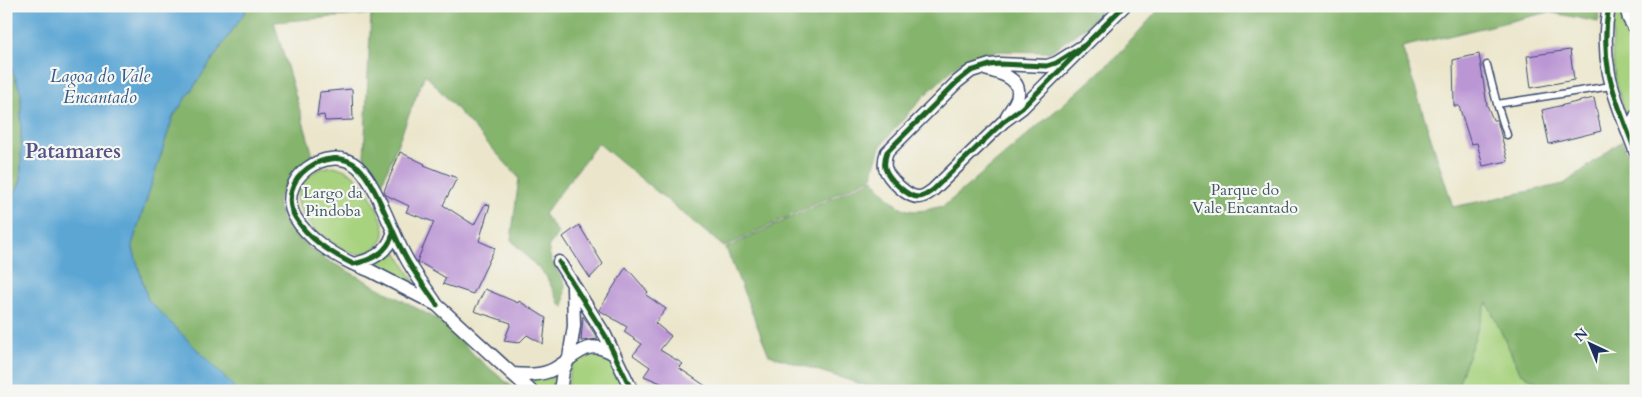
<svg xmlns="http://www.w3.org/2000/svg" width="1642" height="397" font-family="Cardo,serif">
	<style>
		.green { fill: #a7d27e; stroke: #61806e }
		.forest { fill: #85b46d; stroke: #507266 }
		.water { fill: #5ca6d4; stroke: #3c6a99 }
		.building { fill: #bb96d4 }
		.lines { fill: none; stroke-linecap: round; stroke-linejoin: round }
		.lane-casing { stroke: #3a4a6e; stroke-width: 9 }
		.street-casing { stroke: #3a4a6e; stroke-width: 15 }
		.lane { stroke: #fff; stroke-width: 6 }
		.street { stroke: #fff; stroke-width: 12 }
		.cycleway-casing { stroke: #f6f6f2; stroke-width: 8 }
		.cycleway { stroke: #1b5e20; stroke-width: 5 }
		.labels { text-anchor: middle; stroke-width: 4.5; stroke-linejoin: round; paint-order: stroke }
		.park-label { font-size: 16px; fill: #3e5866; stroke: #f6f6f2 }
		.water-label { font-size: 18px; font-style: italic; fill: #325987; stroke: #f6f6f2 }
		.district-label { font-size: 21px; font-weight: bold; fill: #535387; stroke: #f6f6f2 }
	</style>
	<rect width="100%" height="100%" fill="#f6f6f2"/>
	<filter id="ink" filterUnits="userSpaceOnUse"><feTurbulence type="fractalNoise" baseFrequency=".02" numOctaves="2"/><feDisplacementMap in="SourceGraphic" scale="10" xChannelSelector="R" yChannelSelector="G"/><feConvolveMatrix kernelMatrix="1 2 1 2 8 2 1 2 1" color-interpolation-filters="sRGB"/></filter>
	<filter id="wash" filterUnits="userSpaceOnUse"><feTurbulence type="fractalNoise" baseFrequency=".0096" numOctaves="4" result="noise"/><feDisplacementMap in="SourceGraphic" scale="20" xChannelSelector="R" yChannelSelector="G"/><feGaussianBlur stdDeviation="1.12" result="paint"/><feColorMatrix in="noise" values="0 0 0 0 0 0 0 0 0 0 0 0 0 0 0 0 0 1.4 0 .05"/><feComposite in="paint" operator="in"/></filter>
	<g filter="url(#wash)">
		<rect width="100%" height="100%" fill="#ebe6cb"/>
		<!-- green -->
		<path class="green" d="M1615,6h5l8,23 8,15v63l-9,12 -12,-40 -3,-29z
			M334,166c8,2 14,5 21,10 10,8 28,40 29,53 2,13 -12,24 -24,25 -12,0 -22,-7 -31,-14 -7,-5 -16,-11 -21,-18 -22,-26 -6,-53 26,-56z
			M394,248l24,40 -46,-22c10,-5 16,-9 22,-18z
			M1487,301l33,71 30,19h-94z
			M597,352c16,9 21,23 30,39h-60c1,-13 3,-32 17,-37 4,-1 9,-1 13,-2z
			M559,370l-6,21h-16l-12,-10z"/>
		<!-- forest -->
		<path class="forest" d="M249,6h855l-17,20 -37,26 -54,-1 -22,5 -16,8 -33,31 -34,38 -11,14 -6,19 -2,11 -148,70 -126,-104 -54,71 14,19 -10,14 3,13 14,24 -1,23 -4,-3 -14,-28 -35,-36 8,-62 -94,-104 -44,112 -17,-29 7,-143 -97,8 40,137c-16,13 -28,24 -37,42l5,18 9,12 15,14 21,15 119,64 29,32 42,35h-279l-90,-91 -16,-55 41,-128z
			M1162,6h438l-2,16 -49,-10 -147,35 51,160 111,-23 58,-43 14,31v219h-86l-30,-19 -33,-70 -31,89h-573l-114,-36 -43,-107 147,-69c11,13 24,33 44,32 9,0 18,-4 27,-5l130,-111 43,-39z
			M6,54l15,39v87l-15,33z"/>
		<!-- water -->
		<path class="water" d="M6,6h243l-76,111 -41,128 16,55 90,91h-232v-178l15,-33v-87l-15,-39z"/>
		<g id="blocks">
			<!-- building -->
			<path class="building" d="M1570,50l4,30 -43,8 -4,-32z
				M1479,54l8,51 6,15h4l11,41 -25,5 -6,-23 -6,1 -12,-38h-5l-1,-46z
				M352,89l1,31 -28,1 -1,-6 -7,1 3,-24z
				M1594,98l7,33 -52,13 -7,-34z
				M400,152l25,12 -1,1 33,13 -14,27 31,20 11,-21 5,1 -11,36 16,7 -22,46 -30,-10 3,-6 -29,-17 17,-39 -28,-10 3,-6 -23,-11 -2,-4z
				M579,225l24,39 -13,14 -27,-41z
				M626,267l22,25 -2,3 20,14 -11,14 16,13 -11,14 23,14 -4,4 34,23h-42l2,-3 -29,-12 6,-9 -17,-12 9,-11 -18,-12 3,-5 -28,-17z
				M485,289l33,14 1,-2 27,17 -3,26 -16,-9 -8,8 -15,-2 7,-18 -37,-12z
				M583,316l15,23 -17,2z"/>
		</g>
	</g>
	<g filter="url(#ink)">
		<use href="#blocks" fill-opacity="0" stroke="#3a4a6e" stroke-width="1"/>
		<g class="lines">
			<!-- lane casing -->
			<g class="lane-casing">
				<path id="lane" d="M1487,65l10,39 10,31
					M1497,104l114,-18"/>
			</g>
			<!-- street casing -->
			<g class="street-casing">
				<path id="street" d="M1609,6c-11,60 7,93 27,147
					M1626,6l3,13 7,12
					M1083,46l-27,17 -9,3 -48,-2 -9,1 -19,6 -14,11 -70,70c-2,5 -3,10 -2,16 3,10 23,30 34,29 5,0 10,-4 14,-7l70,-68 19,-14 102,-102
					M985,69c12,3 35,8 33,25 0,7 -7,15 -11,22
					M1628,133l8,-17
					M393,234c-6,19 -21,26 -40,30 -22,-11 -45,-25 -58,-47 -21,-37 33,-76 63,-50 17,15 34,65 46,87 9,18 22,34 33,51
					M559,262l46,73 27,56
					M354,264l17,7 66,34 94,86
					M512,374c14,1 29,2 42,-5 24,-13 32,-32 60,-15
					M560,391l3,-20 6,-13 5,-32 -1,-39"/>
			</g>
			<!-- lane -->
			<use href="#lane" class="lane"/>
			<!-- street -->
			<use href="#street" class="street"/>
			<!-- cycleway casing -->
			<g class="cycleway-casing">
				<path id="cycleway" d="M1609,6c-11,60 7,93 27,147
					M1083,46l-27,17 -9,3 -48,-2 -9,1 -19,6 -14,11 -70,70c-2,5 -3,10 -2,16 3,10 23,30 34,29 5,0 10,-4 14,-7l70,-68 19,-14 102,-102
					M393,234c-6,19 -21,26 -40,30 -22,-11 -45,-25 -58,-47 -21,-37 33,-76 63,-50 17,15 34,65 46,87 9,18 22,34 33,51
					M559,262l46,73 27,56"/>
			</g>
			<!-- cycleway -->
			<use href="#cycleway" class="cycleway"/>
		</g>
	</g>
	<g class="labels">
		<!-- park labels -->
		<g class="park-label">
			<text x="1245" y="195">Parque do<tspan x="1245" dy="18">Vale Encantado</tspan></text>
			<text x="333" y="198">Largo da<tspan x="333" dy="18">Pindoba</tspan></text>
		</g>
		<!-- water labels -->
		<g class="water-label">
			<text x="100" y="82">Lagoa do Vale<tspan x="100" dy="21">Encantado</tspan></text>
		</g>
		<!-- district labels -->
		<g class="district-label">
			<text x="73" y="158">Patamares</text>
		</g>
	</g>
	<!-- margin -->
	<rect width="1642" height="397" fill="none" stroke="#f6f6f2" stroke-width="25"/>
	<!-- north arrow -->
	<g transform="translate(1590 344) rotate(316)" stroke="#f6f6f2" stroke-width="4" paint-order="stroke">
	<path d="M0-4L9 19L0 12L-9 19Z" fill="#1b2f5e"/>
	<text y="-8" font-size="14" font-weight="bold" text-anchor="middle" fill="#1b2f5e">N</text>
	</g>
</svg>
